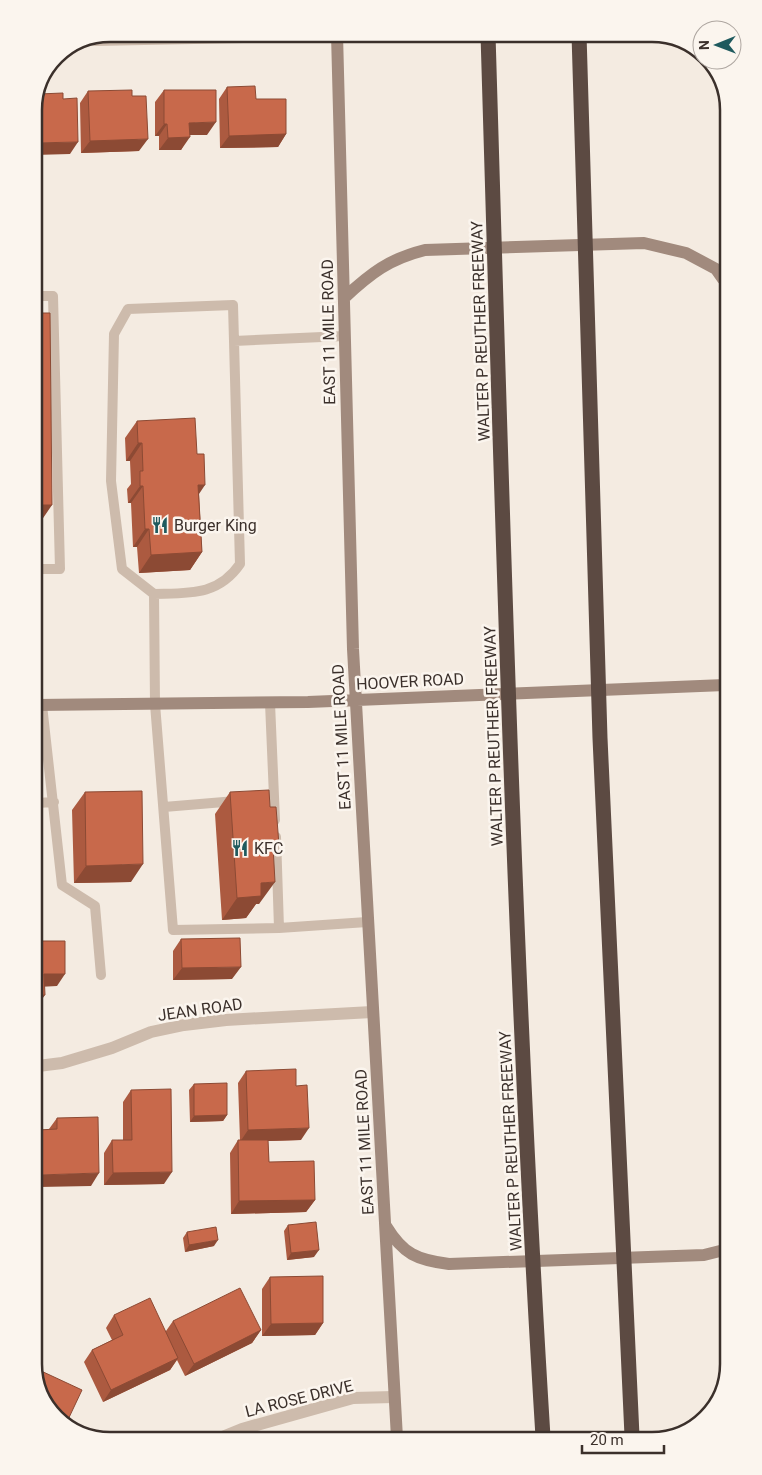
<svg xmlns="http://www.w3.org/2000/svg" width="762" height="1475" font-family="Roboto,sans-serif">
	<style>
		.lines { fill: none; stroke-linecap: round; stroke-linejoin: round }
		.service { stroke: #cdbbac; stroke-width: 10 }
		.minor { stroke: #cdbbac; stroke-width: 12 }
		.secondary { stroke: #a18a7d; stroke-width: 12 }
		.motorway { stroke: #5c4a42; stroke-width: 15 }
		.wall { fill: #ac5a40 }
		.shaded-wall { fill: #8c4a34 }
		.building { fill: #c8694b; stroke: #8c4a34 }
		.labels { text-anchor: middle; stroke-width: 5; stroke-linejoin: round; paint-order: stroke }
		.street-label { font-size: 16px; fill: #3b302b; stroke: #fbf5ee }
		.poi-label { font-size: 16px; fill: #3b302b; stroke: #fbf5ee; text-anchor: start }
		.rim { fill: none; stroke: #3b302b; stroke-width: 2.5 }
	</style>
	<rect width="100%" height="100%" fill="#f4ebe1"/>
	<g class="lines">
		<!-- service -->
		<path class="service" d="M35,296h18l7,273h-24
			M345,336l-111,5 6,223c-22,32 -51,29 -86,30l1,110 18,226 106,-2 88,-6
			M154,594l-32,-25 -11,-88 3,-147 14,-25 105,-4 1,36
			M270,703l5,117
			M42,705l20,180 33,21 6,69
			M37,803l17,-1
			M164,807l72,-6
			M276,837l3,91"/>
		<!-- minor -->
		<path class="minor" d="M95,40l242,-5
			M38,1066l24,-3 50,-15 39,-16 33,-7 42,-5 146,-8
			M215,1440l27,-11 111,-31 41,-1"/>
		<!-- secondary -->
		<path class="secondary" d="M337,34l16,615 44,789
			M344,298c27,-25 45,-39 81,-48l219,-7 42,10 30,16 7,10
			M36,705l272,-3 417,-17
			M386,1226c17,28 31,34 63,38l255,-9 24,-6"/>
		<!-- motorway -->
		<path class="motorway" d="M488,34c14,468 26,936 55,1403
			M579,34l21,704 32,698"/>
	</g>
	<!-- wall -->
	<path class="wall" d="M227,87l29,12 30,35 -8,13 -58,1 -1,-49z
		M164,90l43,45h-18l-8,15h-22v-14h-4v-34z
		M88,91l44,5 7,55 -58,2 -1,-50z
		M137,421l62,73 3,58 -12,18 -51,3 -2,-26h-4l-2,-44h-3l-1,-14 4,-5 -1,-23h-4l-1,-23z
		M85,792l46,90 -57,1 -2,-73z
		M230,792l43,61 -14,51h-3l-10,14 -24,2 -7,-106z
		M181,939l51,40 -59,1v-29z
		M246,1071l55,69 -33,1 1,21 46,38 -9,12 -75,2 -1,-61 8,-13h2l-2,-57z
		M194,1084l33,31 -4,6 -33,1 -1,-32z
		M131,1090l33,94 -60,1v-32l8,-13h11v-38z
		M57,1118l34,68 -42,-57z
		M288,1225l26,32 -27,3 -3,-29z
		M187,1232l27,14 -29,6 -2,-14z
		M270,1277l53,46 -8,12 -53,1v-47z
		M114,1315l52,16 7,-10 88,9 -9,13 -67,33 -8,-16 -7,10 -67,32 -19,-40 8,-12 20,-10 -6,-12z"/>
	<!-- shaded-wall -->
	<path class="shaded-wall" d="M216,122l-9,13h-26l8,-12z
		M164,124h3l-8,12h-4z
		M286,134l-8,13 -58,1 9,-12z
		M190,137l-9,13h-22l9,-12z
		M148,139l-9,12 -58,2 9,-12z
		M78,142l-8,12 -36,1v-12z
		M138,443h4l-12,18h-4z
		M198,485h7l-12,18z
		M140,486h3l-12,17h-3z
		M36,505h16l-15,22h-1z
		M145,529h4l-12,18h-4z
		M202,552l-12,18 -51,3 12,-18z
		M279,845l-16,23 10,-22z
		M143,864l-12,18 -57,1 12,-17z
		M275,882l-16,22h-3l-10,14 -24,2 15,-22 24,-15z
		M241,967l-9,12 -59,1 9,-12z
		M44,974h21l-8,12 -19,1z
		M45,995l-7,10v-9z
		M227,1115l-4,6 -33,1 4,-6z
		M309,1128l-8,12 -61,2 8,-12z
		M172,1172l-8,12 -60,1 9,-12z
		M99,1173l-8,13 -52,1v-12z
		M315,1200l-9,12 -75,2 8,-13z
		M218,1240l-4,6 -29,6 4,-7z
		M319,1250l-5,7 -27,3 4,-7z
		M323,1323l-8,12 -53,1 9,-12z
		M261,1330l-9,13 -67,33 9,-12z
		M178,1358l-8,12 -67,32 8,-12z"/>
	<!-- building -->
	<path class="building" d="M255,86l1,13h30v35l-57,2 -2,-49z
		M132,90v6h14l2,43 -58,2 -2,-50z
		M164,90h52v32l-27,1 1,14 -22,1 -1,-14h-3z
		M63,93v6l14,-1 1,44 -44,1v-38l5,-11z
		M35,313h15l2,192h-16z
		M195,418l2,36h7l1,31h-7l4,67 -51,3 -2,-26h-4l-2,-43h-3v-15h3l-1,-28h-4l-1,-22z
		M269,790l1,17h6l3,38 -6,1 2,36 -14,1v13l-24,2 -7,-106z
		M142,791l1,73 -57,2 -1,-74z
		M240,938l1,29 -59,1 -1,-29z
		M38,941h27v33h-21l1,21 -7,1z
		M296,1069v17l11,-1 2,43 -61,2 -2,-59z
		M227,1083v32l-33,1v-32z
		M171,1089l1,83 -59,1 -1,-33h20l-1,-50z
		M98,1117l1,56 -60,2 -1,-45 19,-1v-11z
		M238,1140h30l1,22 45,-1 1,39 -76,1z
		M316,1222l3,28 -28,3 -3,-28z
		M216,1227l2,13 -29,5 -2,-13z
		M323,1276v47l-52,1 -1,-47z
		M240,1288l21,42 -67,34 -21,-43z
		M150,1298l28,60 -67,32 -19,-40 31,-15 -9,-20z
		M39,1370l43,20 -17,36 -26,-32z"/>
	<!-- icons -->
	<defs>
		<g id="restaurant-bare" transform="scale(1.35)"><path d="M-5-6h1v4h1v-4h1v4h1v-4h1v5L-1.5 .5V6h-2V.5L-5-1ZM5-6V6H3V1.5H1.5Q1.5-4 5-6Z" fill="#1f5a5e" stroke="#fbf5ee" stroke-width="2.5" paint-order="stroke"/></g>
	</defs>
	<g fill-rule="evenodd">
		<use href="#restaurant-bare" x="160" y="525"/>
		<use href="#restaurant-bare" x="240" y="848"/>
	</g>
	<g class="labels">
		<!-- street labels -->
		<g class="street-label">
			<text transform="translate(480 331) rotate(-92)" y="6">WALTER P REUTHER FREEWAY</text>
			<text transform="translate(328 332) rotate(-91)" y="6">EAST 11 MILE ROAD</text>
			<text transform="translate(410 681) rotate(-3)" y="6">HOOVER ROAD</text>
			<text transform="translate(493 736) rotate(-92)" y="6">WALTER P REUTHER FREEWAY</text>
			<text transform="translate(341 737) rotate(-93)" y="6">EAST 11 MILE ROAD</text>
			<text transform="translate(200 1009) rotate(-8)" y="6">JEAN ROAD</text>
			<text transform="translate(510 1141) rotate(-93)" y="6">WALTER P REUTHER FREEWAY</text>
			<text transform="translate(364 1142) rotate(-93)" y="6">EAST 11 MILE ROAD</text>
			<text transform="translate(299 1398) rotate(-14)" y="6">LA ROSE DRIVE</text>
		</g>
		<!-- poi labels -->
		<g class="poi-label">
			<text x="174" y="531">Burger King</text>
			<text x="254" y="854">KFC</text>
		</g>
	</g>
	<!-- crop -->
	<path d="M0 0H762V1475H0ZM110 42H652A68 68 0 0 1 720 110V1364A68 68 0 0 1 652 1432H110A68 68 0 0 1 42 1364V110A68 68 0 0 1 110 42Z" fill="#fbf5ee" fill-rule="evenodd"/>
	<path class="rim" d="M110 42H652A68 68 0 0 1 720 110V1364A68 68 0 0 1 652 1432H110A68 68 0 0 1 42 1364V110A68 68 0 0 1 110 42Z"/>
	<!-- north arrow -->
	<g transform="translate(717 45) rotate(269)"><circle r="24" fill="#fbf5ee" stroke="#aea6a0"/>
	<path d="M0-4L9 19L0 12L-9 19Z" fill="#1f5a5e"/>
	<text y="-8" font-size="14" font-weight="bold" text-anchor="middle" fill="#3b302b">N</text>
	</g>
	<!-- scale -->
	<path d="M582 1445v8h82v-8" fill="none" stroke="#3b302b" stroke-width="2.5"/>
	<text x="590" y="1445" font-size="15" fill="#3b302b" stroke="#fbf5ee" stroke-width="4" paint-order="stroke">20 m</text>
</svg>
